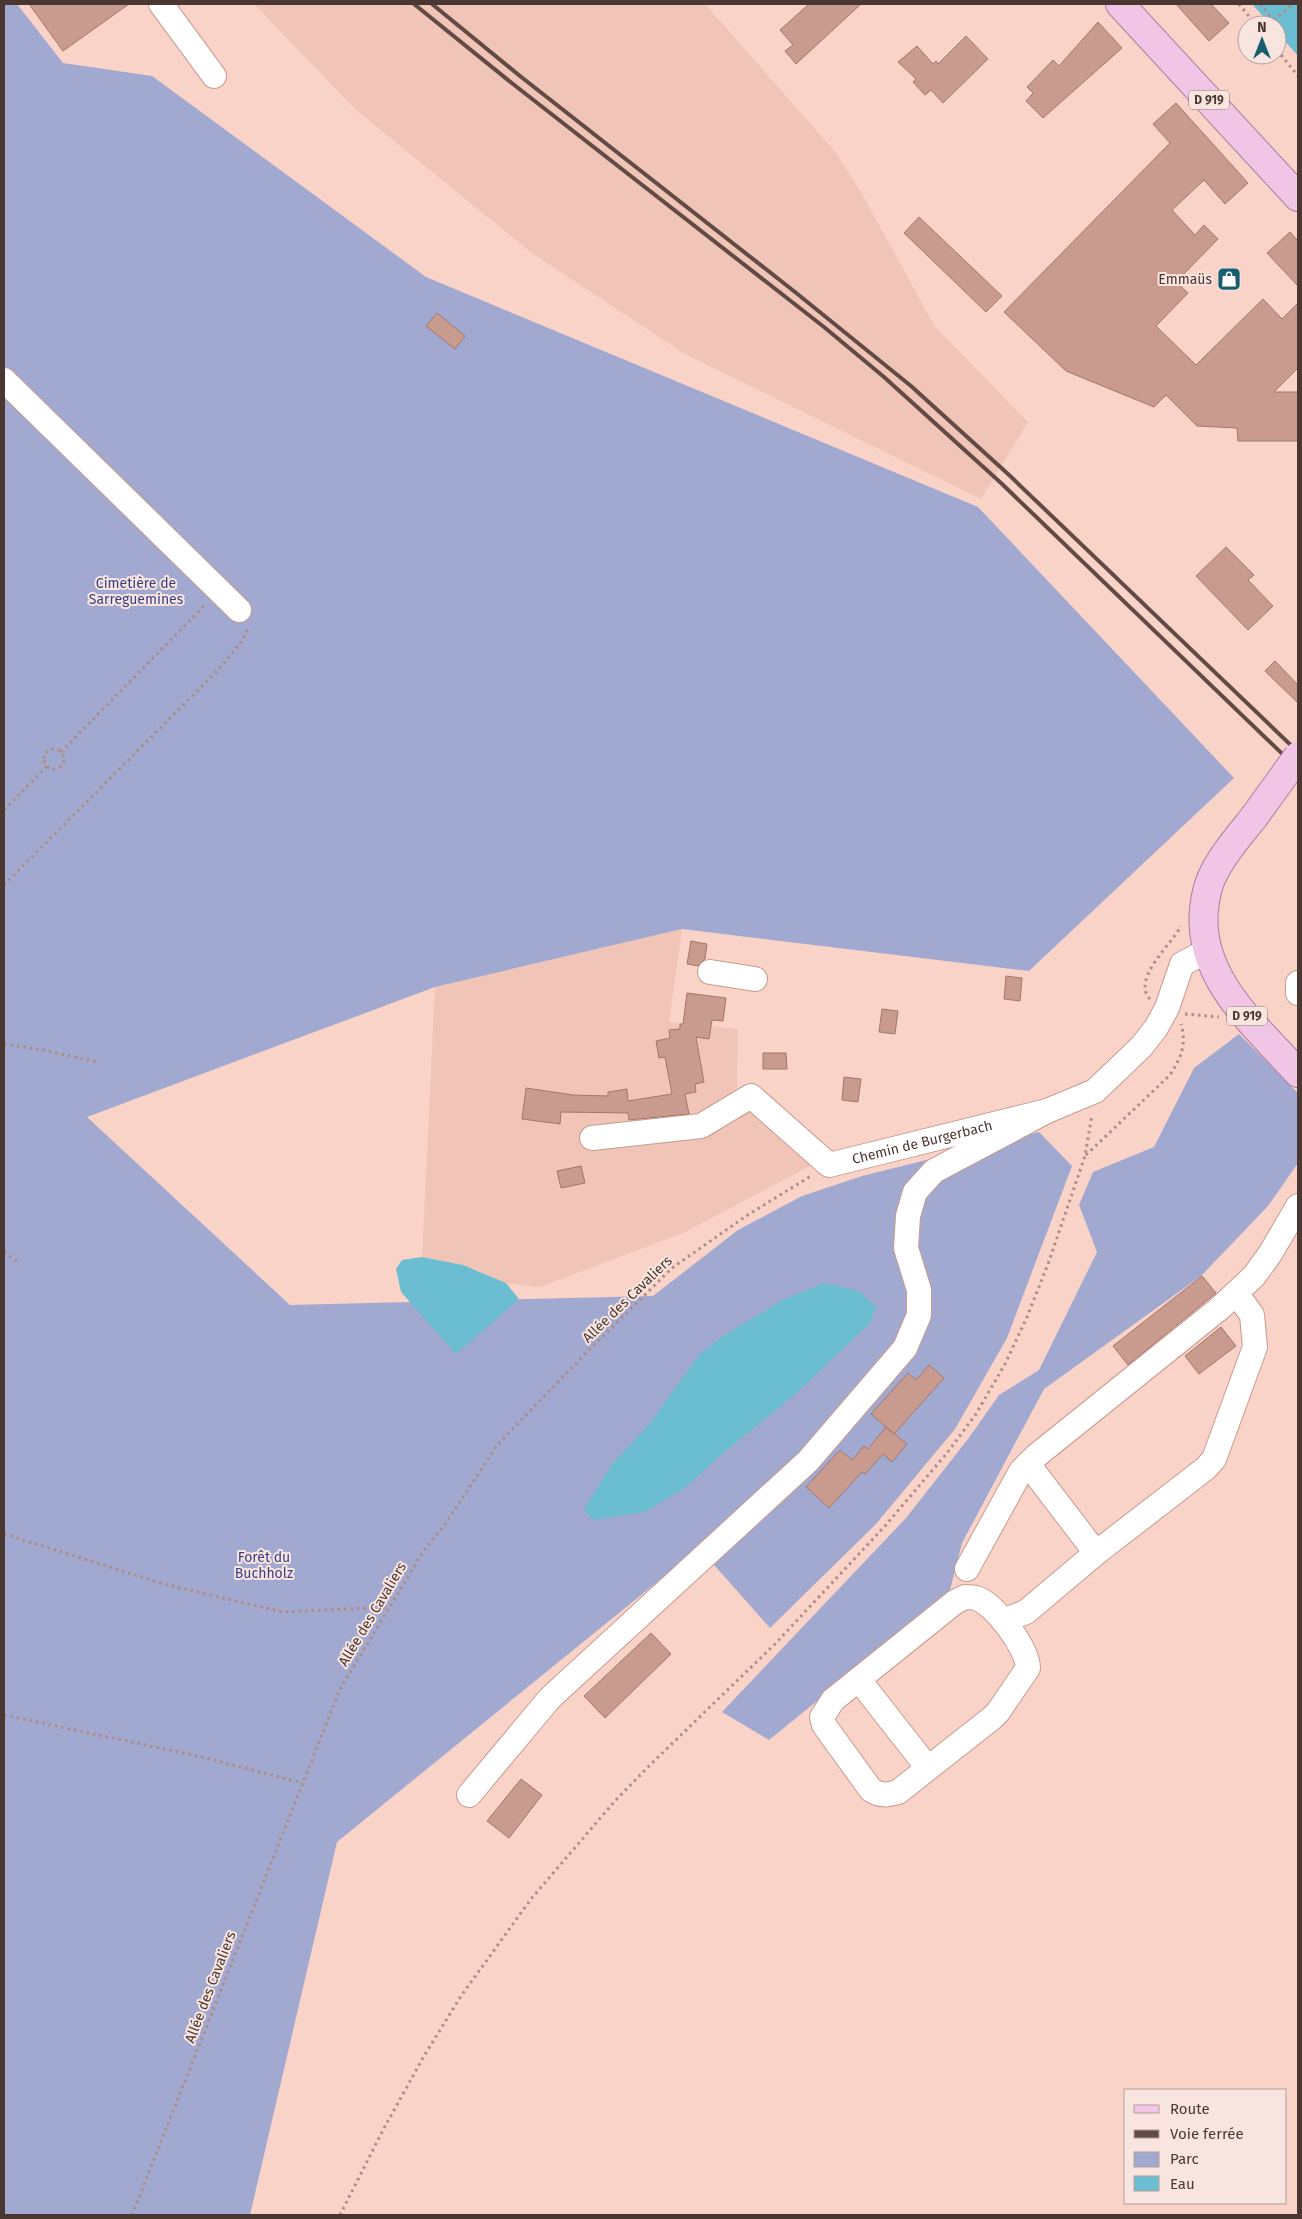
<svg xmlns="http://www.w3.org/2000/svg" width="1302" height="2219" font-family="'Fira Sans',sans-serif">
	<style>
		.built { fill: #f0c4b7 }
		.green { fill: #a1a9d0 }
		.water { fill: #6bbdd1 }
		.building { fill: #c99b8e; stroke: #a2766a }
		.lines { fill: none; stroke-linecap: round; stroke-linejoin: round }
		.minor-casing { stroke: #c99b8e; stroke-width: 26 }
		.major-casing { stroke: #b17b9d; stroke-width: 30 }
		.path { stroke: #ac8d85; stroke-width: 3; stroke-dasharray: 2.5 4; stroke-linecap: butt }
		.minor { stroke: #fff; stroke-width: 24 }
		.major { stroke: #f1c5e6; stroke-width: 28 }
		.rail { stroke: #624b45; stroke-width: 4 }
		.major-bridge-casing { stroke: #b17b9d; stroke-width: 30; stroke-linecap: butt }
		.major-bridge { stroke: #f1c5e6; stroke-width: 28 }
		.labels { text-anchor: middle; stroke-width: 4; stroke-linejoin: round; paint-order: stroke }
		.shield { fill: #f9e5e0; stroke: #7f6b66; stroke-width: 1 }
		.shield-label { font-size: 12px; font-weight: bold; fill: #4b3732 }
		.poi-label { font-size: 14px; fill: #4b3732; stroke: #f9e5e0; text-anchor: end }
		.park-label { font-size: 14px; fill: #383e84; stroke: #f9e5e0 }
		.street-label { font-size: 14px; fill: #4b3732; stroke: #f9e5e0 }
	</style>
	<rect width="100%" height="100%" fill="#fad3c8"/>
	<!-- built -->
	<path class="built" d="M254,4h451l131,149 26,41 73,133 93,95 -47,77 -298,-146 -151,-100 -176,-143z
		M682,929l-13,93 69,7 -1,66 34,1 58,60 -146,77 -143,54 -34,-4 -43,-18 -41,-8 13,-270z"/>
	<!-- green -->
	<path class="green" d="M4,4h13l46,59 89,13 274,201 552,230 256,271 -205,193 -347,-42 -247,58 -348,130 203,188 363,-9 85,-66 64,-34 60,-20 177,-44 33,34 -65,172 -52,91 -79,95 -106,104 -71,-80 -362,294 -87,373h-246z
		M1239,1034l59,59v70l-30,43 -67,70 -157,113 -82,154 -13,51 -180,146 -47,-28 184,-194 62,-79 31,-44 40,-25 58,-118 -18,-47 14,-33 61,-25 40,-79z"/>
	<!-- water -->
	<path class="water" d="M1252,4h46v52l-21,-24v-7h-6z
		M422,1257l41,8 43,18 13,16 -63,55 -55,-62 -5,-23 6,-9z
		M824,1283l35,8 17,16 -6,16 -77,73 -70,57 -37,34 -41,25 -52,8 -9,-11 29,-46 34,-36 53,-73 23,-18 60,-36z"/>
	<!-- building -->
	<path class="building" d="M29,4h100l-66,47z
		M809,4h52l-65,60 -11,-13 8,-6 -13,-15z
		M1176,4h35l18,19 -20,18z
		M1098,22l24,26 -79,70 -17,-17 7,-8 -6,-6 26,-27 6,6z
		M966,36l22,23 -45,44 -12,-13 -6,5 -12,-13 3,-3 -18,-17 19,-16 16,18 3,-3 2,3z
		M1176,103l72,80 -23,21 -21,-24 -32,30 23,25 9,-10 14,14 -42,43 12,11 -32,33 40,39 67,-66 19,20 16,-16v65l-24,24h24v49h-60l-1,-13 -40,-2 -31,-31 -12,12 -88,-36 -62,-59 166,-169 -17,-19z
		M919,217l83,79 -16,16 -82,-79z
		M1290,232l8,9v45l-31,-33z
		M437,313l28,23 -10,13 -29,-23z
		M1226,547l28,28 -6,5 25,26 -25,24 -52,-54z
		M1275,661l23,24v18l-33,-32z
		M691,941l16,3 -2,15 -7,7 -11,-2z
		M1006,976l16,2 -2,23 -16,-2z
		M687,993l39,5 -3,23 -11,-1 -3,19 -13,-2 8,45 -9,2 1,8 -11,2 4,20 -60,6 -1,-7 -67,-1 -1,12 -38,-5 4,-31 47,7 35,1v-4l19,-3 1,12 44,-7 -7,-37 -6,1 -3,-17 14,-3 -1,-8 11,-1v-5h3z
		M882,1009l16,2 -3,23 -16,-2z
		M763,1053h23l1,16h-24z
		M844,1077l17,2 -3,23 -16,-2z
		M581,1166l4,17 -24,5 -4,-17z
		M1202,1276l14,17 -88,72 -15,-19z
		M1221,1327l15,19 -37,28 -14,-18z
		M929,1365l15,13 -50,56 -23,-20 37,-41 8,7z
		M886,1427l21,17 -15,18 -9,-8 -18,20 -3,-2 -33,36 -23,-21 34,-37 12,10 12,-14 4,3z
		M651,1633l20,21 -66,64 -21,-22z
		M521,1779l21,16 -33,43 -22,-17z"/>
	<g class="lines">
		<!-- minor casing -->
		<g class="minor-casing">
			<g id="minor">
				<path d="M161,4l53,72"/>
				<path d="M4,380l235,230"/>
				<path d="M710,972l45,7"/>
				<path d="M1298,983v10"/>
				<path id="s1" d="M592,1138l109,-12 50,-30 78,69 218,-54 48,-20 46,-44 15,-19 11,-20 15,-44 25,-13"/>
				<path d="M1028,1464l68,89"/>
				<path d="M967,1569l54,-98 15,-15 184,-148 34,-32 16,-22 28,-48"/>
				<path d="M965,1597c3,0 8,0 11,1 19,6 52,51 52,70l-30,44 -6,6 -94,74c-11,3 -17,4 -27,-2l-47,-65 -2,-8 11,-17 122,-98z"/>
				<path d="M1003,1621l23,-9 70,-59 110,-85 8,-9 41,-112 -3,-32 -16,-22"/>
				<path d="M859,1680l69,88"/>
				<path d="M469,1795l81,-97 258,-237 97,-113 14,-33v-25l-13,-42 2,-32 7,-24 19,-21 113,-60"/>
			</g>
		</g>
		<!-- major casing -->
		<g class="major-casing">
			<path id="major" d="M1120,4l178,193
				M1254,817c-15,19 -33,39 -43,62 -4,9 -6,21 -7,30 -7,69 52,117 94,164"/>
		</g>
		<!-- path -->
		<path class="path" d="M1239,4l17,21
			M1260,4l22,26
			M1274,20l19,-16
			M1277,50l21,26
			M44 759a10 10 0 1 1 20 0a10 10 0 1 1-20 0Z
			M61,752l145,-148
			M4,810l43,-44
			M4,885l215,-216 23,-28 6,-12
			M1150,999c-19,-20 22,-55 31,-73
			M1185,1014l34,3
			M4,1044l39,6 54,12
			M1086,1155l84,-80c11,-17 17,-31 11,-51
			M4,1252l14,10
			M4,1534l160,50 118,28 106,-5
			M4,1715l194,41 105,27
			M132,2215l208,-526 84,-139 19,-23 55,-83 86,-89 88,-87 74,-52 65,-40
			M340,2215l43,-85 41,-74 37,-60 70,-97 83,-97 34,-35 127,-123 110,-118 62,-73 29,-39 29,-50 22,-47 21,-53 37,-108 7,-41"/>
		<!-- minor -->
		<use href="#minor" class="minor"/>
		<!-- major -->
		<use href="#major" class="major"/>
		<!-- rail -->
		<path class="rail" d="M414,4l99,80 311,243 60,50 117,106 297,286
			M432,4l88,72 275,216 116,94 97,88 290,278"/>
		<!-- major-bridge casing -->
		<g class="major-bridge-casing">
			<path id="major-bridge" d="M1254,817l44,-61"/>
		</g>
		<!-- major-bridge -->
		<use href="#major-bridge" class="major-bridge"/>
	</g>
	<!-- icons -->
	<defs>
		<g id="shop-square" transform="scale(1.25)"><rect x="-9" y="-9" width="18" height="18" rx="4" fill="#175f6f" stroke="#f9e5e0"/><path d="M-5-2.5h2.3a2.7 3.5 0 0 1 5.4 0H5L5.5 6h-11ZM-1.5-2.5h3a1.5 2.3 0 0 0-3 0Z" fill="#fff"/></g>
	</defs>
	<g fill-rule="evenodd">
		<use href="#shop-square" x="1229" y="279"/>
	</g>
	<g class="labels">
		<!-- shield labels -->
		<g class="shield">
			<rect x="1189" y="90.5" width="40" height="19" rx="4"/>
			<rect x="1227" y="1006.5" width="40" height="19" rx="4"/>
		</g>
		<g class="shield-label">
			<text x="1209" y="104">D 919</text>
			<text x="1247" y="1020">D 919</text>
		</g>
		<!-- poi labels -->
		<g class="poi-label">
			<text x="1212" y="284">Emmaüs</text>
		</g>
		<!-- park labels -->
		<g class="park-label">
			<text x="136" y="588">Cimetière de<tspan x="136" dy="16">Sarreguemines</tspan></text>
			<text x="264" y="1562">Forêt du<tspan x="264" dy="16">Buchholz</tspan></text>
		</g>
		<!-- street labels -->
		<g class="street-label">
			<text dy="5" stroke="none"><textPath href="#s1" startOffset="368">Chemin de Burgerbach</textPath></text>
			<text transform="translate(627 1299) rotate(-44)" y="5">Allée des Cavaliers</text>
			<text transform="translate(372 1614) rotate(-59)" y="5">Allée des Cavaliers</text>
			<text transform="translate(210 1987) rotate(-69)" y="5">Allée des Cavaliers</text>
		</g>
	</g>
	<!-- border -->
	<rect width="1302" height="2219" fill="none" stroke="#4b3732" stroke-width="10"/>
	<!-- legend -->
	<rect x="1124" y="2089" width="162" height="115" fill="#f9e5e0" stroke="#b39f9a"/>
	<rect x="1134" y="2105" width="25" height="8" fill="#f1c5e6" stroke="#b39f9a"/>
	<text x="1170" y="2114" font-size="15" fill="#4b3732">Route</text>
	<rect x="1134" y="2130" width="25" height="8" fill="#624b45" stroke="#b39f9a"/>
	<text x="1170" y="2139" font-size="15" fill="#4b3732">Voie ferrée</text>
	<rect x="1134" y="2152" width="25" height="15" fill="#a1a9d0" stroke="#b39f9a"/>
	<text x="1170" y="2164" font-size="15" fill="#4b3732">Parc</text>
	<rect x="1134" y="2176" width="25" height="15" fill="#6bbdd1" stroke="#b39f9a"/>
	<text x="1170" y="2189" font-size="15" fill="#4b3732">Eau</text>
	<!-- north arrow -->
	<g transform="translate(1262 40)"><circle r="24" fill="#f9e5e0" stroke="#b39f9a"/>
	<path d="M0-4L9 19L0 12L-9 19Z" fill="#175f6f"/>
	<text y="-8" font-size="14" font-weight="bold" text-anchor="middle" fill="#4b3732">N</text>
	</g>
</svg>
